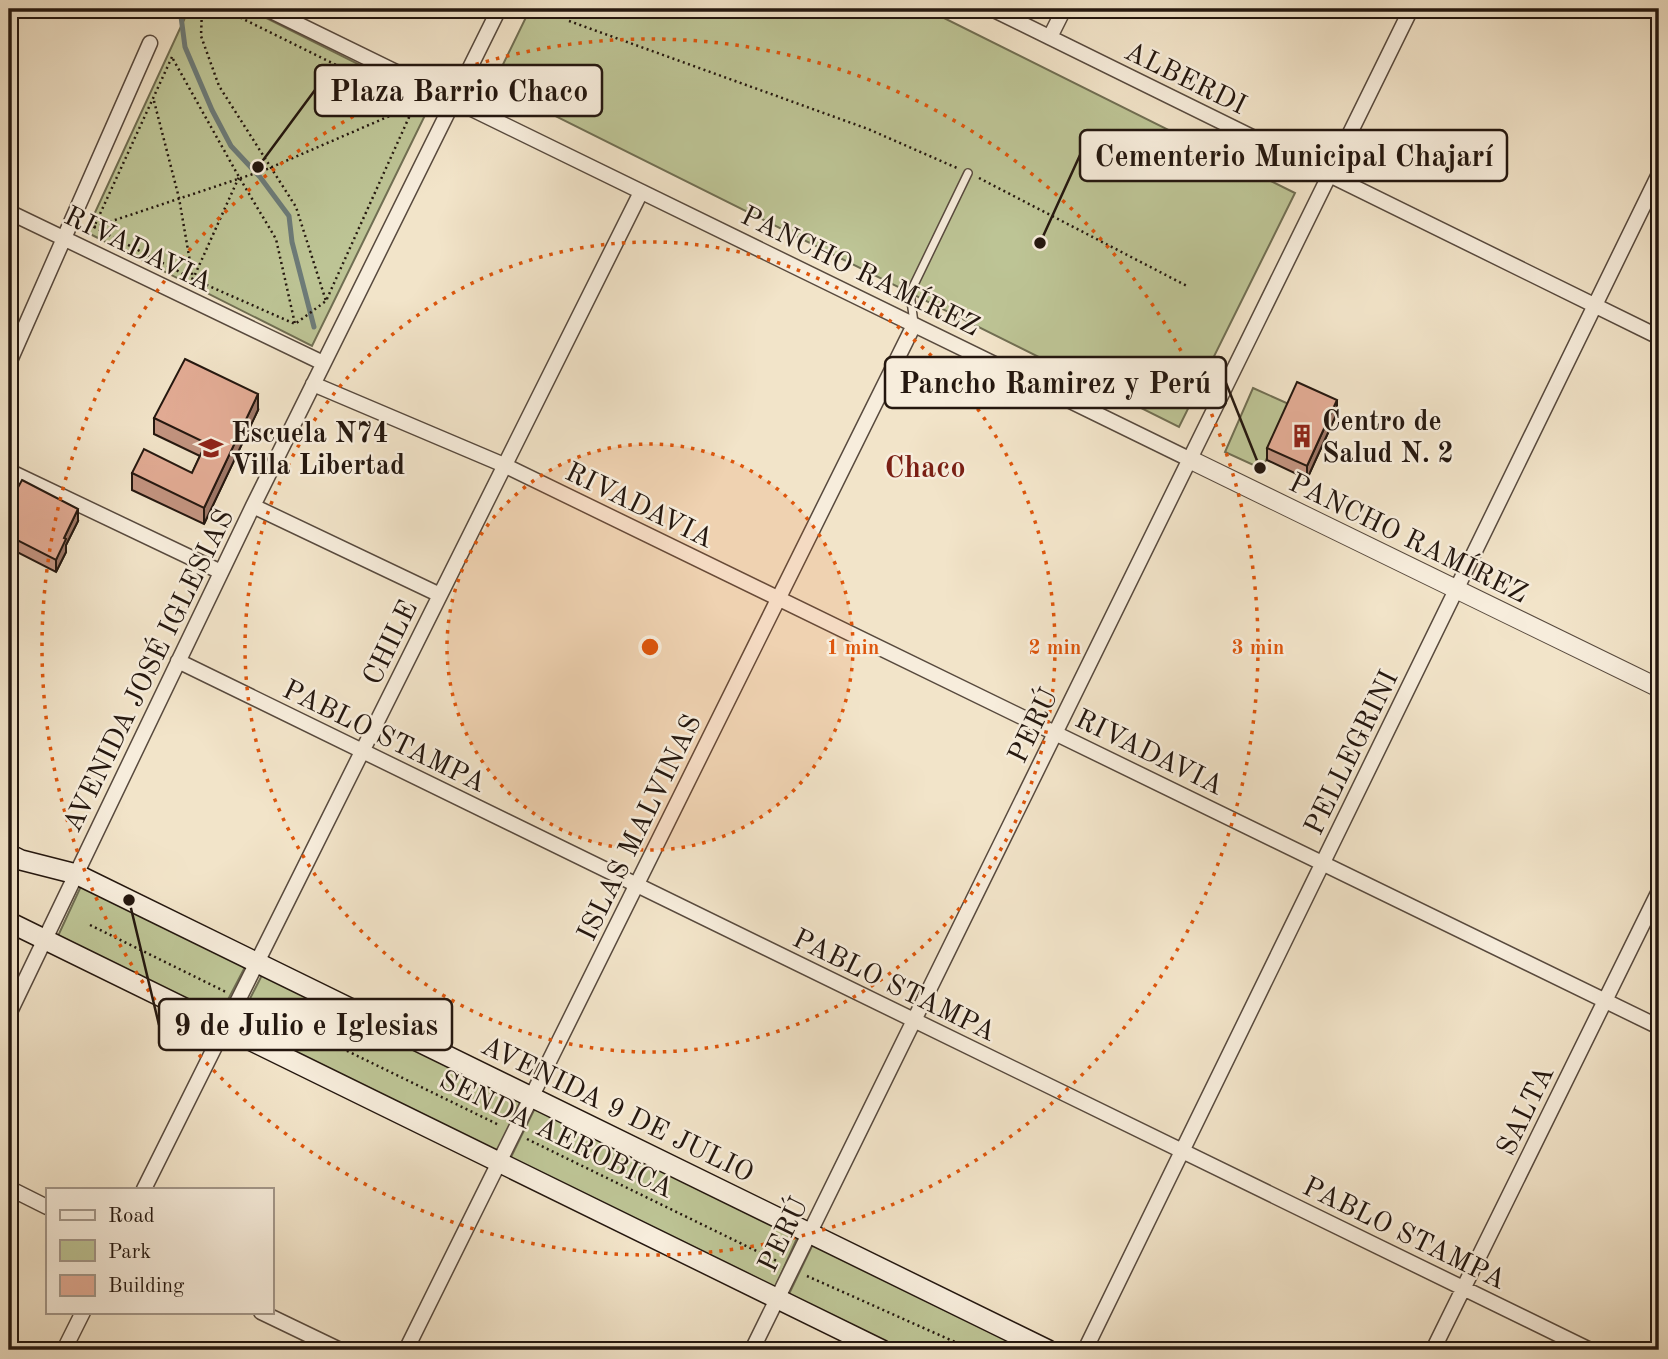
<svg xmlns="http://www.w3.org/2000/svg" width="1668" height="1359" font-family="'Old Standard TT',serif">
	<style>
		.green { fill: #bdc495; stroke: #706e52; stroke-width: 2 }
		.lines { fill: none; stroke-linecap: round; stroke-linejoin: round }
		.stream { stroke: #6d7b78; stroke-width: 5 }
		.service-casing { stroke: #584a3e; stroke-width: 10 }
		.minor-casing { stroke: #584a3e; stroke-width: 17 }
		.tertiary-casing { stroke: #584a3e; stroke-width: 20 }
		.secondary-casing { stroke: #24170f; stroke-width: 22 }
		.path { stroke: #24170f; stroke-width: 2.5; stroke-dasharray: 2 3.5; stroke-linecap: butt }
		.service { stroke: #f7eddc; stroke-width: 7 }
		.minor { stroke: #f7eddc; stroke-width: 14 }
		.tertiary { stroke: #f7eddc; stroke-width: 18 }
		.secondary { stroke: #f7eddc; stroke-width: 19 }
		.wall { fill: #c39480; stroke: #24170f; stroke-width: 2 }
		.shaded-wall { fill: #9f7868; stroke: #24170f; stroke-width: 2 }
		.building { fill: #e3ac95; stroke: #24170f; stroke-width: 2 }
		.ring { fill: none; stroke: #de560c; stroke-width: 3.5; stroke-dasharray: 3.5 7 }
		.labels { text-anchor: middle; stroke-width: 5; stroke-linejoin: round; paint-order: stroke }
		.street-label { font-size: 28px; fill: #24170f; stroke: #f7eddc }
		.poi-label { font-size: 28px; font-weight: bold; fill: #24170f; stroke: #f7eddc; text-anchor: start }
		.neighbourhood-label { font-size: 30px; font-weight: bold; fill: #7a1f14; stroke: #f7eddc }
		.centre { fill: #de560c; stroke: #f7eddc; stroke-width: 3.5 }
		.ring-label { font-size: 21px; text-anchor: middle; font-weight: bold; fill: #de560c; stroke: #f7eddc; stroke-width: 5; stroke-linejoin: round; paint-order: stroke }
		.leader { fill: none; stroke: #24170f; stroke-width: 2.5 }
		.callout-dot { fill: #24170f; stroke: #f7eddc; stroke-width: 2.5 }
		.callout { fill: #f7eddc; stroke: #24170f; stroke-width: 2.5 }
		.callout-label { font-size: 30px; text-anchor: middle; font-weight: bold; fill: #24170f }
	</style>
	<rect width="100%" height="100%" fill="#f2e4c9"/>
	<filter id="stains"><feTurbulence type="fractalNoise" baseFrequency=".00286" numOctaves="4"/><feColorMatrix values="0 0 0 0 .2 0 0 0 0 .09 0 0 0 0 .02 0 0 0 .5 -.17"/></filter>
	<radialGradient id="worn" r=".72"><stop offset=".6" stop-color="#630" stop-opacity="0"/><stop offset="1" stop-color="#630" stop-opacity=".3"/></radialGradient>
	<!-- green -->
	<path class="green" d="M189,9h59l184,92 -120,245 -226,-114z
		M530,9h396l369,184 -116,234 -686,-342z
		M1253,388l38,17 -29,64 -37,-17z
		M82,884l163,83 -26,50 -162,-79z
		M262,975l259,125 -24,54 -261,-128z
		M535,1108l263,128 -24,54 -264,-131z
		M813,1244l219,106h-134l-110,-54z"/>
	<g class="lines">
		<!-- stream -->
		<path class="stream" d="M180,9l5,38 27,63 19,36 29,31 29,39 3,26 22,85"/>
		<!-- service casing -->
		<g class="service-casing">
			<path id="service" d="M914,323l-4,-30 58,-120"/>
		</g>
		<!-- minor casing -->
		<g class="minor-casing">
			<path id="minor" d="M267,9l922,450
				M992,9l667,328
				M1050,37l14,-28
				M9,212l314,151
				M9,363l141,-320
				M313,384l191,81 1155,562
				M9,471l212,101
				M253,506l187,89
				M178,661l1412,689
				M9,1014l244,-508 246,-497
				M9,1188l38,19
				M144,1189l497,-997
				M261,1312l79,38
				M64,1350l19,-38
				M406,1350l508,-1025
				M752,1350l659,-1341
				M1085,1350l574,-1176
				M1433,1350l226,-459"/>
		</g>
		<!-- tertiary casing -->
		<g class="tertiary-casing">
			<path id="tertiary" d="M1189,459l470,229"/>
		</g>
		<!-- secondary casing -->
		<g class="secondary-casing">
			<path id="secondary" d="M9,854l12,6 55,14 972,476
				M9,922l873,428"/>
		</g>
		<!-- path -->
		<path class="path" d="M202,9l-1,27 18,50 77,121 30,94
			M569,21l299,108 89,39
			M172,57l-78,170 99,52 102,45 31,-23 89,-197 -192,-95
			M173,59l66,118 37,62 19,85
			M154,101l25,97 14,81 46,-102
			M979,178l208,108
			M94,227l171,-57 150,-65
			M90,925l136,67
			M253,1005l246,120
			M527,1139l252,123
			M807,1276l166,74"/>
		<!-- service -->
		<use href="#service" class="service"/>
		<!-- minor -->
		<use href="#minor" class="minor"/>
		<!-- tertiary -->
		<use href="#tertiary" class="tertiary"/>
		<!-- secondary -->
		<use href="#secondary" class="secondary"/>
	</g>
	<!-- wall -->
	<path class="wall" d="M258,410l-54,114 -72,-34v-17h60l8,-17 -46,-22v-16z
		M1337,413l-30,66 -40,-19v-12z
		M9,504l69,17 -12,24v7l-10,20 -47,-24z"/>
	<!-- shaded-wall -->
	<path class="shaded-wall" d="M258,394v16l-54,114v-16z
		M1337,400v13l-30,66v-13z
		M78,509v12l-12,24v7l-10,20v-12l8,-22z"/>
	<!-- building -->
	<path class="building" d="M185,359l73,35 -54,114 -72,-35 12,-24 48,24 14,-30 -52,-25z
		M1297,382l40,18 -30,66 -40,-18z
		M22,480l56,29 -14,29 2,1 -10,21 -47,-24v-32z"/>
	<!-- distance rings -->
	<circle cx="650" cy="647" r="203" fill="#de560c" fill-opacity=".12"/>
	<g class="ring">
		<circle cx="650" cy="647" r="203"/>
		<circle cx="650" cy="647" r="405"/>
		<circle cx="650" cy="647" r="608"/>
	</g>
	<!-- icons -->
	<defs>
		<g id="building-bare" transform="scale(1.89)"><path d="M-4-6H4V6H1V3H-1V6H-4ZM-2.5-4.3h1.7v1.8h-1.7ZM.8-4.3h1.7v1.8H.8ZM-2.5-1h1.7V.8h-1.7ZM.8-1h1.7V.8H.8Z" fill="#8f2418" stroke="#f7eddc" stroke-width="2.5" paint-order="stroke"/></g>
		<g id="school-bare" transform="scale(1.89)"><path d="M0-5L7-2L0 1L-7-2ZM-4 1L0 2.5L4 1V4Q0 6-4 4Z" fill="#8f2418" stroke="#f7eddc" stroke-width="2.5" paint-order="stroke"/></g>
	</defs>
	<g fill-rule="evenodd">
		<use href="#building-bare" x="1302" y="436"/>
		<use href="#school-bare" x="211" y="448"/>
	</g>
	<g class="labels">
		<!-- street labels -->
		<g class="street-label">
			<text transform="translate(1186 77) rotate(26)" y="10">ALBERDI</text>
			<text transform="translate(139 248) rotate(26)" y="10">RIVADAVIA</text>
			<text transform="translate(861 270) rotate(26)" y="10">PANCHO RAMÍREZ</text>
			<text transform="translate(640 504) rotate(26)" y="10">RIVADAVIA</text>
			<text transform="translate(1409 537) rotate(26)" y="10">PANCHO RAMÍREZ</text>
			<text transform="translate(389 642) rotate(-64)" y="10">CHILE</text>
			<text transform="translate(147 670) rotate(-64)" y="10">AVENIDA JOSÉ IGLESIAS</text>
			<text transform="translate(1032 725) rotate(-64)" y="10">PERÚ</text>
			<text transform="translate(385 735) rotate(26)" y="10">PABLO STAMPA</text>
			<text transform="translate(1150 751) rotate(26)" y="10">RIVADAVIA</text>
			<text transform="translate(1350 752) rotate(-64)" y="10">PELLEGRINI</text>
			<text transform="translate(638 827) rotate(-64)" y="10">ISLAS MALVINAS</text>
			<text transform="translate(895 984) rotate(26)" y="10">PABLO STAMPA</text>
			<text transform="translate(618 1108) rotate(26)" y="10">AVENIDA 9 DE JULIO</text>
			<text transform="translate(1524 1110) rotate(-64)" y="10">SALTA</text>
			<text transform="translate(557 1133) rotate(26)" y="10">SENDA AEROBICA</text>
			<text transform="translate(1405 1232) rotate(26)" y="10">PABLO STAMPA</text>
			<text transform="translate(782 1234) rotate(-64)" y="10">PERÚ</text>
		</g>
		<!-- poi labels -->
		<g class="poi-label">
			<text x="1322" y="430">Centro de<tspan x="1322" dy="32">Salud N. 2</tspan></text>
			<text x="231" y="442">Escuela N74<tspan x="231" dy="32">Villa Libertad</tspan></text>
		</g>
		<!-- neighbourhood labels -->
		<g class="neighbourhood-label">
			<text x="925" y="477">Chaco</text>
		</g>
	</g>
	<circle cx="650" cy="647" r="10" class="centre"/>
	<g class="ring-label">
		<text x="853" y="654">1 min</text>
		<text x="1055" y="654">2 min</text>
		<text x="1258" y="654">3 min</text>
	</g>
	<!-- callouts -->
	<path class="leader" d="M258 167L315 90M1040 243L1080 155M1260 468L1226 383M129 900L159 1025"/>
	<g class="callout-dot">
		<circle cx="258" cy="167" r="7"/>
		<circle cx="1040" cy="243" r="7"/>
		<circle cx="1260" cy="468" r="7"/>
		<circle cx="129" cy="900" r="7"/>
	</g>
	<g class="callout">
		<rect x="315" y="65" width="287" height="51" rx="7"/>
		<rect x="1080" y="130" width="427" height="51" rx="7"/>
		<rect x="885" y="357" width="341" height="51" rx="7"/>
		<rect x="159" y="999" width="293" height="51" rx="7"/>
	</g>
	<g class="callout-label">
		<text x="459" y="101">Plaza Barrio Chaco</text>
		<text x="1294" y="166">Cementerio Municipal Chajarí</text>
		<text x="1055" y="393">Pancho Ramirez y Perú</text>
		<text x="306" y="1035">9 de Julio e Iglesias</text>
	</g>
	<!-- margin -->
	<rect width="1668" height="1359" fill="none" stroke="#f2e4c9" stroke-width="35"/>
	<rect x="10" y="10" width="1647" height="1338" fill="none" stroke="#24170f" stroke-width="3.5"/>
	<rect x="18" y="18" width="1633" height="1324" fill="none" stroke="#24170f" stroke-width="2"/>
	<!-- legend -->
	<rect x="46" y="1188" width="228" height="126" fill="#f7eddc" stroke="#a3978a" stroke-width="2"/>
	<rect x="60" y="1210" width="35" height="10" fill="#f7eddc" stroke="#a3978a" stroke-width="2"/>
	<text x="108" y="1222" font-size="21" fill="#24170f">Road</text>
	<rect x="60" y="1240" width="35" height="21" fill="#bdc495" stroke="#a3978a" stroke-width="2"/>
	<text x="108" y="1258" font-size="21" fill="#24170f">Park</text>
	<rect x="60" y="1275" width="35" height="21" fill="#e3ac95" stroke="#a3978a" stroke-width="2"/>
	<text x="108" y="1292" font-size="21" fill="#24170f">Building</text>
	<rect width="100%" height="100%" filter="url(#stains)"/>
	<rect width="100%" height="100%" fill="url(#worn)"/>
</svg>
